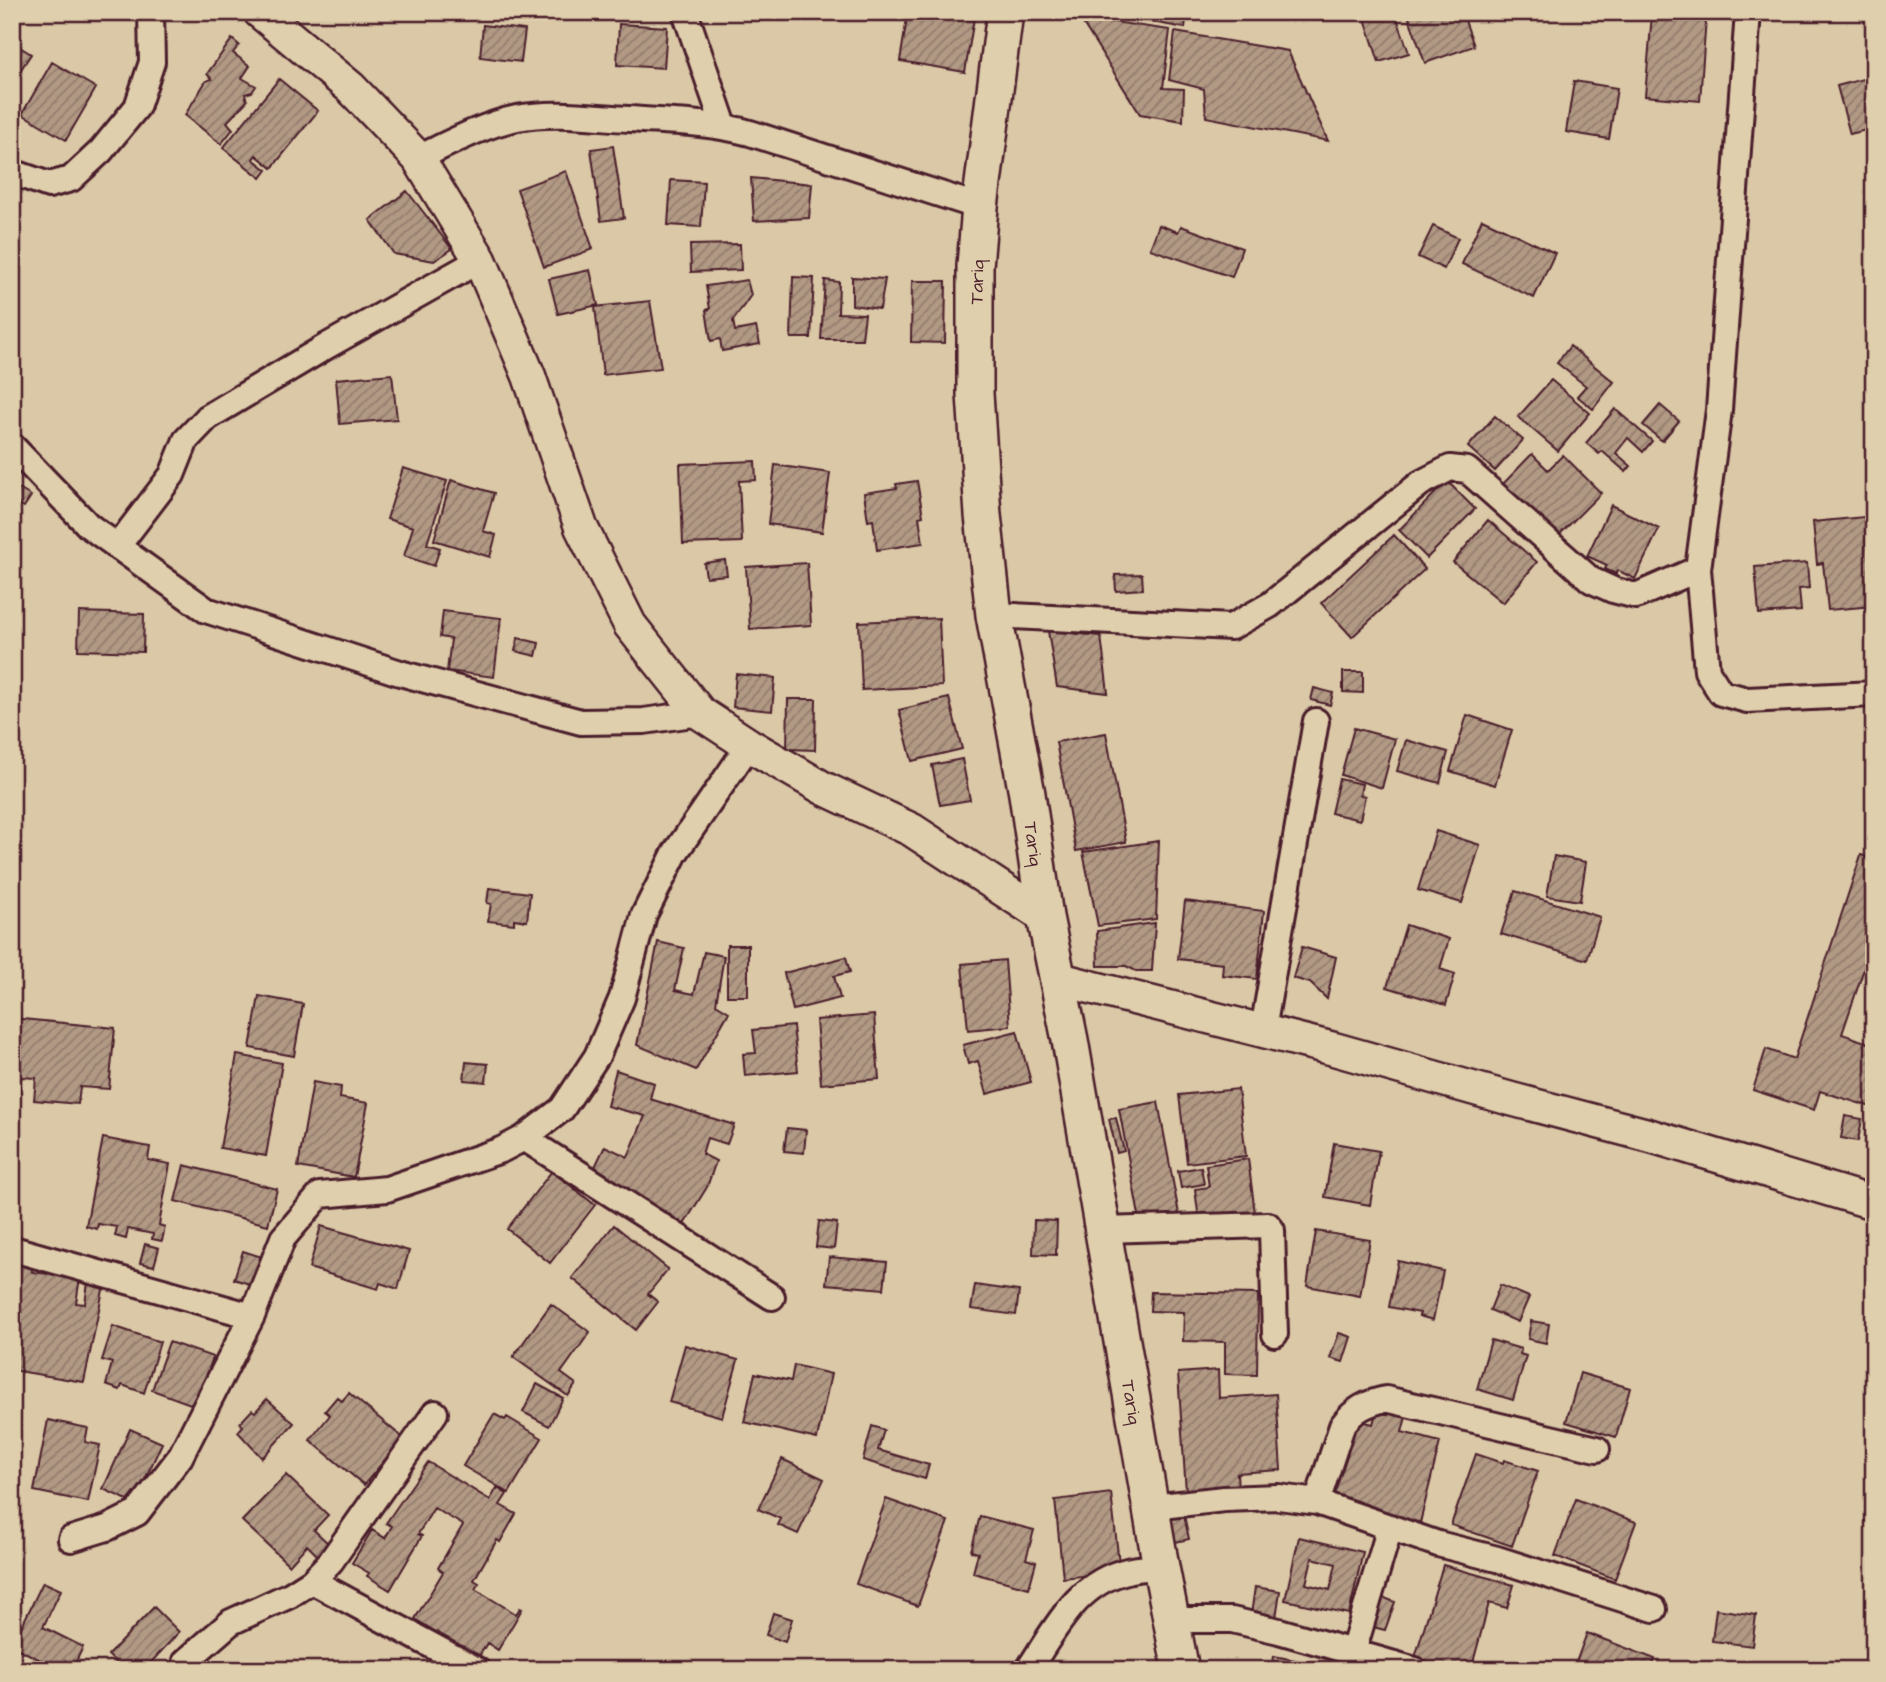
<svg xmlns="http://www.w3.org/2000/svg" width="1886" height="1682" font-family="'Architects Daughter',sans-serif">
	<style>
		.building { fill: url(#building-hatch); stroke: #4a1f2b; stroke-width: 2; fill-rule: evenodd }
		.lines { fill: none; stroke-linecap: round; stroke-linejoin: round }
		.minor-casing { stroke: #4a1f2b; stroke-width: 30 }
		.tertiary-casing { stroke: #4a1f2b; stroke-width: 37 }
		.secondary-casing { stroke: #4a1f2b; stroke-width: 40 }
		.minor { stroke: #e0cfac; stroke-width: 24 }
		.tertiary { stroke: #e0cfac; stroke-width: 32 }
		.secondary { stroke: #e0cfac; stroke-width: 35 }
		.labels { text-anchor: middle; stroke-width: 7; stroke-linejoin: round; paint-order: stroke }
		.street-label { font-size: 19px; fill: #4a1f2b; stroke: #e0cfac }
	</style>
	<defs>
		<pattern id="building-hatch" width="6" height="6" patternUnits="userSpaceOnUse" patternTransform="scale(1.75)"><rect width="6" height="6" fill="#b19984"/><path d="M-1 1l2-2M0 6l6-6M5 7l2-2" fill="none" stroke="#927c6c"/></pattern>
	</defs>
	<rect width="100%" height="100%" fill="#dac8a7"/>
	<filter id="ink" filterUnits="userSpaceOnUse"><feTurbulence type="fractalNoise" baseFrequency=".0143" numOctaves="2"/><feDisplacementMap in="SourceGraphic" scale="14" xChannelSelector="R" yChannelSelector="G"/><feConvolveMatrix kernelMatrix="1 2 1 2 8 2 1 2 1" color-interpolation-filters="sRGB"/></filter>
	<g filter="url(#ink)">
		<!-- building -->
		<path class="building" d="M908,12h67l-10,60 -65,-11z
			M1097,12h90l-2,16z
			M1363,12h32l14,41 -30,9z
			M1407,12h55l12,34 -49,17z
			M1652,14l54,4 -6,83 -55,-5z
			M1079,17l91,13 -7,58 21,1 -1,32 -43,-7z
			M619,24l48,3 -3,41 -47,-3z
			M483,25l42,5 -4,32 -41,-5z
			M1175,32l113,19 40,90 -122,-24 -2,-28 -35,-9z
			M232,39l7,6 -6,8 17,13 -8,12 14,8 -4,6 -7,2 2,7 -20,21 6,7 -12,15 -36,-29 21,-34 6,-2 -5,-5z
			M12,42l19,12 -19,29z
			M52,62l44,26 -30,52 -44,-26z
			M1874,76v52l-24,6 -13,-48z
			M279,79l39,32 -46,57 -16,-13 -3,4 14,11 -6,8 -38,-30z
			M1574,81l43,7 -8,51 -43,-7z
			M613,146l11,72 -23,3 -10,-72z
			M566,171l27,78 -49,18 -27,-78z
			M751,178l61,6 -3,34 -55,3z
			M671,180l33,2 -3,45 -33,-2z
			M407,191l45,58 -18,12 -40,-7 -24,-34z
			M1482,219l73,34 -21,45 -72,-34z
			M1159,225l19,7 3,-6 61,22 -10,29 -82,-28z
			M1433,226l25,12 -14,31 -26,-12z
			M740,244l1,26 -50,2 -1,-27z
			M590,270l8,35 -40,9 -9,-35z
			M793,277l21,1 -3,60h-20z
			M852,277l33,2 -5,30 -28,-4z
			M747,280l4,15 -18,26 2,10 21,-4 4,17 -38,7 -2,-12 -9,2 -5,-31 4,-1 -4,-23z
			M825,280l14,2 -1,31 27,1 -3,25h-41z
			M912,281h34l-1,62 -34,-1z
			M650,301l11,67 -58,7 -8,-68z
			M1570,346l44,36 -21,27 -16,-13 9,-10 -29,-23z
			M392,374l5,45 -57,5 -4,-45z
			M1551,380l39,33 -32,38 -40,-34z
			M1660,405l19,16 -17,20 -19,-16z
			M1615,409l37,32 -9,11 -15,-14 -12,15 15,13 -5,6 -24,-21 -3,3 -13,-11z
			M1495,416l28,24 -28,31 -27,-24z
			M1532,454l16,16 15,-15 38,38 -46,46 -53,-54z
			M755,461l1,19 -17,1 3,61 -59,2 -3,-80z
			M775,465l55,8 -8,59 -54,-8z
			M403,468l44,13 -20,63 13,4 -6,18 -30,-10 9,-29 -26,-8z
			M451,480l43,13 -11,38 13,4 -6,22 -56,-17z
			M917,481l6,35 -4,1 4,26 -46,7 -4,-30 -5,1 -4,-28 33,-5 -1,-4z
			M1447,481l28,28 -48,49 -28,-28z
			M12,485l19,11 -7,11 -12,-7z
			M1611,505l48,24 -24,50 -18,-9 -1,4 -11,-5 2,-4 -20,-9z
			M1874,516v90l-46,4 -5,-47 -6,1 -4,-42z
			M1488,520l49,42 -34,41 -50,-41z
			M1394,535l31,34 -73,68 -31,-34z
			M725,560l2,15 -21,2 -2,-14z
			M807,563l4,62 -61,4 -4,-62z
			M1807,563l2,25 -10,1 2,22 -42,3 -4,-47z
			M1142,574l1,15 -27,2 -1,-16z
			M443,611l58,7 -7,59 -47,-6 4,-32 -11,-2z
			M79,612l65,2 -1,38 -65,-2z
			M939,618l3,68 -80,4 -3,-68z
			M1048,631l53,5 7,57 -51,-6z
			M518,638l21,5 -3,13 -21,-5z
			M1343,672h20v21l-20,-1z
			M736,674l39,4 -3,33 -39,-4z
			M1314,688l19,5 -3,12 -19,-5z
			M949,698l13,51 -50,12 -13,-51z
			M788,699h28l-1,51 -28,-1z
			M1467,715l45,15 -17,55 -45,-14z
			M1354,728l41,11 -13,49 -41,-13z
			M1106,733l20,109 -50,9 -20,-109z
			M1406,740l42,12 -8,31 -43,-12z
			M962,759l8,41 -30,5 -8,-40z
			M1339,779l23,5 -2,11 5,1 -5,24 -29,-7z
			M1436,831l44,14 -18,58 -44,-13z
			M1159,841l-3,78 -58,7 -15,-74z
			M1861,855l13,4v80l-32,95 32,11v63l-54,-17 -6,19 -61,-20 13,-41 28,10z
			M1554,856l32,6 -6,39 -33,-5z
			M489,888l41,5 -3,28 -13,-2v5l-26,-3 3,-17 -4,-1z
			M1515,891l85,26 -13,43 -86,-26z
			M1185,901l79,10 -7,68 -35,-4 1,-11 -45,-5z
			M1155,923l-3,48h-16l-10,-5h-28l-1,-35z
			M1406,925l43,14 -9,30 15,5 -9,31 -59,-18z
			M658,942l26,6 -9,42 19,4 10,-42 20,4 -8,48 13,8 -33,58 -59,-25z
			M727,945h21v51h-21z
			M1302,947l34,10 -9,42 -17,-16 -17,-5z
			M846,957l4,15 -16,4 6,22 -47,12 -9,-37z
			M1005,960l5,66 -42,4 -6,-66z
			M259,996l44,8 -9,52 -44,-8z
			M874,1015l5,64 -58,5 -5,-64z
			M12,1018l103,10 -6,61 -29,-2 -2,17 -44,-4 2,-22 -15,-1 -2,17 -7,-1z
			M793,1026l5,45 -53,5 -2,-22 13,-1 -3,-23z
			M1017,1031l14,51 -44,12 -9,-33 -10,3 -5,-19z
			M237,1055l45,8 -16,93 -46,-8z
			M466,1062l22,2 -2,18 -22,-2z
			M616,1070l38,13 -4,16 84,26 -7,19 -20,-6 -5,16 14,7 -9,26 -24,39 -18,-15 -5,6 -51,-32 4,-5 -6,-4 -2,4 -12,-9 12,-25 23,11 17,-41 -38,-10z
			M313,1082l28,5 -1,11 28,5 -14,74 -56,-10z
			M1238,1089l8,67 -59,7 -8,-68z
			M1158,1102l21,112 -39,7 -21,-112z
			M1845,1116l17,3 -4,22 -17,-3z
			M1116,1118l8,33 -7,2 -8,-34z
			M787,1128l19,2 -2,23 -20,-2z
			M103,1138l47,9 -2,13 22,4 -11,61 6,2 -3,14 -10,-2 1,-5 -25,-5 -2,10 -11,-3 2,-9 -19,-3 -1,5 -11,-3z
			M1334,1143l45,8 -9,54 -45,-8z
			M1248,1159l7,54 -56,7 -4,-31 14,-2 -3,-22z
			M184,1165l93,24 -9,36 -93,-24z
			M1201,1167l3,17 -23,4 -3,-17z
			M552,1171l43,34 -45,58 -43,-34z
			M1034,1220l23,1 -1,34 -23,-1z
			M819,1221l18,2 -3,26 -18,-2z
			M614,1225l54,44 -20,25 10,8 -22,28 -64,-52z
			M321,1226l88,25 -11,38 -18,-6 -2,6 -69,-21z
			M1316,1231l54,9 -10,56 -53,-10z
			M145,1244l14,4 -5,18 -14,-3z
			M243,1251l25,8 -9,28 -25,-8z
			M829,1257l58,5 -3,27 -58,-5z
			M12,1260l21,3 -1,9 15,2 1,-8 33,5 -5,32 9,1 3,-22 16,3 -20,97 -72,-12z
			M1398,1261l45,10 -10,49 -14,-4 1,-3 -31,-6z
			M975,1285l44,6 -3,24 -45,-6z
			M1500,1285l29,12 -11,25 -28,-12z
			M1151,1292l107,2 -1,81 -32,-1v-32l-42,-1 1,-29 -34,-1z
			M551,1304l39,28 -29,41 15,11 -8,12 -55,-39z
			M1531,1321l18,3 -3,19 -18,-4z
			M113,1326l47,16 -16,51 -22,-8 -2,5 -14,-5 6,-22 -10,-3z
			M1339,1333l12,4 -8,25 -13,-4z
			M1491,1340l30,9 -1,5 6,2 -13,44 -36,-11z
			M169,1342l44,15 -17,49 -44,-16z
			M685,1345l53,15 -16,57 -53,-15z
			M794,1365l37,9 -14,65 -73,-17 11,-49 36,8z
			M1218,1370l1,28 57,-4 5,76 -44,3 1,16 -52,3 -8,-119z
			M1580,1373l50,15 -14,49 -50,-15z
			M537,1384l26,14 -14,28 -26,-14z
			M349,1393l54,45 -39,47 -54,-45 20,-25 -5,-4 12,-14 5,4z
			M267,1399l27,24 -32,35 -24,-26 5,-6 -3,-3 12,-13 3,2z
			M1378,1406l29,7 -5,19 38,10 -20,81 -88,-23 21,-81 20,5z
			M494,1414l11,6 2,-3 35,21 -33,55 -46,-27z
			M48,1420l40,8 -3,14 15,3 -12,57 -54,-11z
			M872,1426l12,4 -6,20 51,15 -4,14 -62,-19z
			M130,1429l32,14 -28,60 -31,-14z
			M1476,1454l27,9 1,-3 34,11 -26,75 -61,-21z
			M782,1459l42,20 -26,55 -20,-9 3,-6 -23,-10z
			M428,1462l62,38 7,-12 10,6 -7,11 16,9 -16,28 -3,-2 -23,40 5,3 -4,6 41,25 4,-6 2,1 -24,41 -11,-7 -9,15 -63,-39 28,-47 -5,-4 25,-43 -29,-17 -16,26 4,2 -32,54 -23,-14 2,-3 -17,-10 20,-33 13,8 7,-12 -6,-3z
			M286,1475l42,40 -14,15 16,15 -11,12 -12,-12 -18,20 -47,-44z
			M1111,1493l9,79 -57,6 -8,-78z
			M886,1499l62,22 -30,85 -62,-22z
			M1576,1499l60,23 -21,57 -60,-23z
			M1184,1515l5,24 -18,4 -4,-25z
			M980,1516l54,14 -8,29 10,3 -7,26 -56,-15 5,-20 -7,-2z
			M1299,1537l64,15 -14,62 -64,-14zM1312,1558l24,6 -6,26 -24,-6z
			M1443,1565l71,20 -7,23 -18,-5 -18,67h-25l-32,-9z
			M43,1582l18,8 -18,37 40,20 -11,23h-11l-49,-24z
			M1255,1587l25,4 -4,27 -25,-3z
			M1382,1597l13,5 -10,28 -12,-3z
			M154,1607l25,25 -35,38h-20l-16,-15z
			M1716,1609l40,6 -4,31 -40,-5z
			M773,1613l19,6 -7,23 -19,-7z
			M1587,1633l68,26 -4,11h-81h3z
			M1274,1656l47,9 -1,5h-48z"/>
		<g class="lines">
			<!-- minor casing -->
			<g class="minor-casing">
				<path id="minor" d="M685,12l39,114
					M418,158c32,-15 65,-33 99,-40 37,-7 75,-1 112,1 41,3 81,3 121,14l230,74
					M12,172l37,13 22,-6 30,-28 36,-44 15,-45 -1,-50
					M12,446l77,80 117,84 194,63 181,49 63,-1 56,-8
					M117,547l55,-72 14,-35 22,-23 119,-71 153,-86
					M1698,569l9,102 14,22 26,7 127,-6
					M994,615l237,12 39,-22 151,-122 29,-15 17,2 124,110 22,10 23,6 62,-27 21,-159 29,-398
					M1263,1030l53,-309
					M524,1138l248,159
					M1103,1230l165,-5 4,5 3,104
					M13,1249l239,67
					M1317,1502l25,-76c12,-17 25,-23 44,-27l211,50
					M1152,1507l72,-8 55,-2 38,5 121,42 59,15 157,50
					M71,1539l36,-11 30,-15 43,-56 72,-141 31,-78 37,-43 67,-6 114,-39 23,-12 38,-29 35,-53 25,-58 22,-83 31,-62 74,-108
					M312,1581l19,-20 104,-148
					M1172,1620h60l47,11 136,39
					M1353,1652l37,-125
					M186,1661l45,-39 59,-27 22,-14 165,89
					M1028,1670c27,-40 48,-87 99,-99 11,-3 23,-3 34,-4"/>
			</g>
			<!-- tertiary casing -->
			<g class="tertiary-casing">
				<path id="tertiary" d="M260,12l91,76 67,70 62,102 49,116 52,151 49,98 70,88 49,32 74,43 89,42 133,87
					M1059,979l275,70 177,50 140,37 223,67"/>
			</g>
			<!-- secondary casing -->
			<g class="secondary-casing">
				<g id="secondary">
					<path id="s1" d="M1005,12l-25,195 -5,59v128l8,121 11,100 33,179 18,123 25,123 91,527 20,103"/>
				</g>
			</g>
			<!-- minor -->
			<use href="#minor" class="minor"/>
			<!-- tertiary -->
			<use href="#tertiary" class="tertiary"/>
			<!-- secondary -->
			<use href="#secondary" class="secondary"/>
		</g>
	</g>
	<g class="labels">
		<!-- street labels -->
		<g class="street-label">
			<text transform="translate(976 282) rotate(-89)" y="7">Tariq</text>
			<text dy="7" stroke="none"><textPath href="#s1" startOffset="838">Tariq</textPath></text>
			<text dy="7" stroke="none"><textPath href="#s1" startOffset="1405">Tariq</textPath></text>
		</g>
	</g>
	<!-- margin -->
	<rect width="1886" height="1682" fill="none" stroke="#e0cfac" stroke-width="42"/>
	<rect x="21" y="21" width="1844" height="1640" fill="none" stroke="#4a1f2b" stroke-width="2.5" filter="url(#ink)"/>
</svg>
